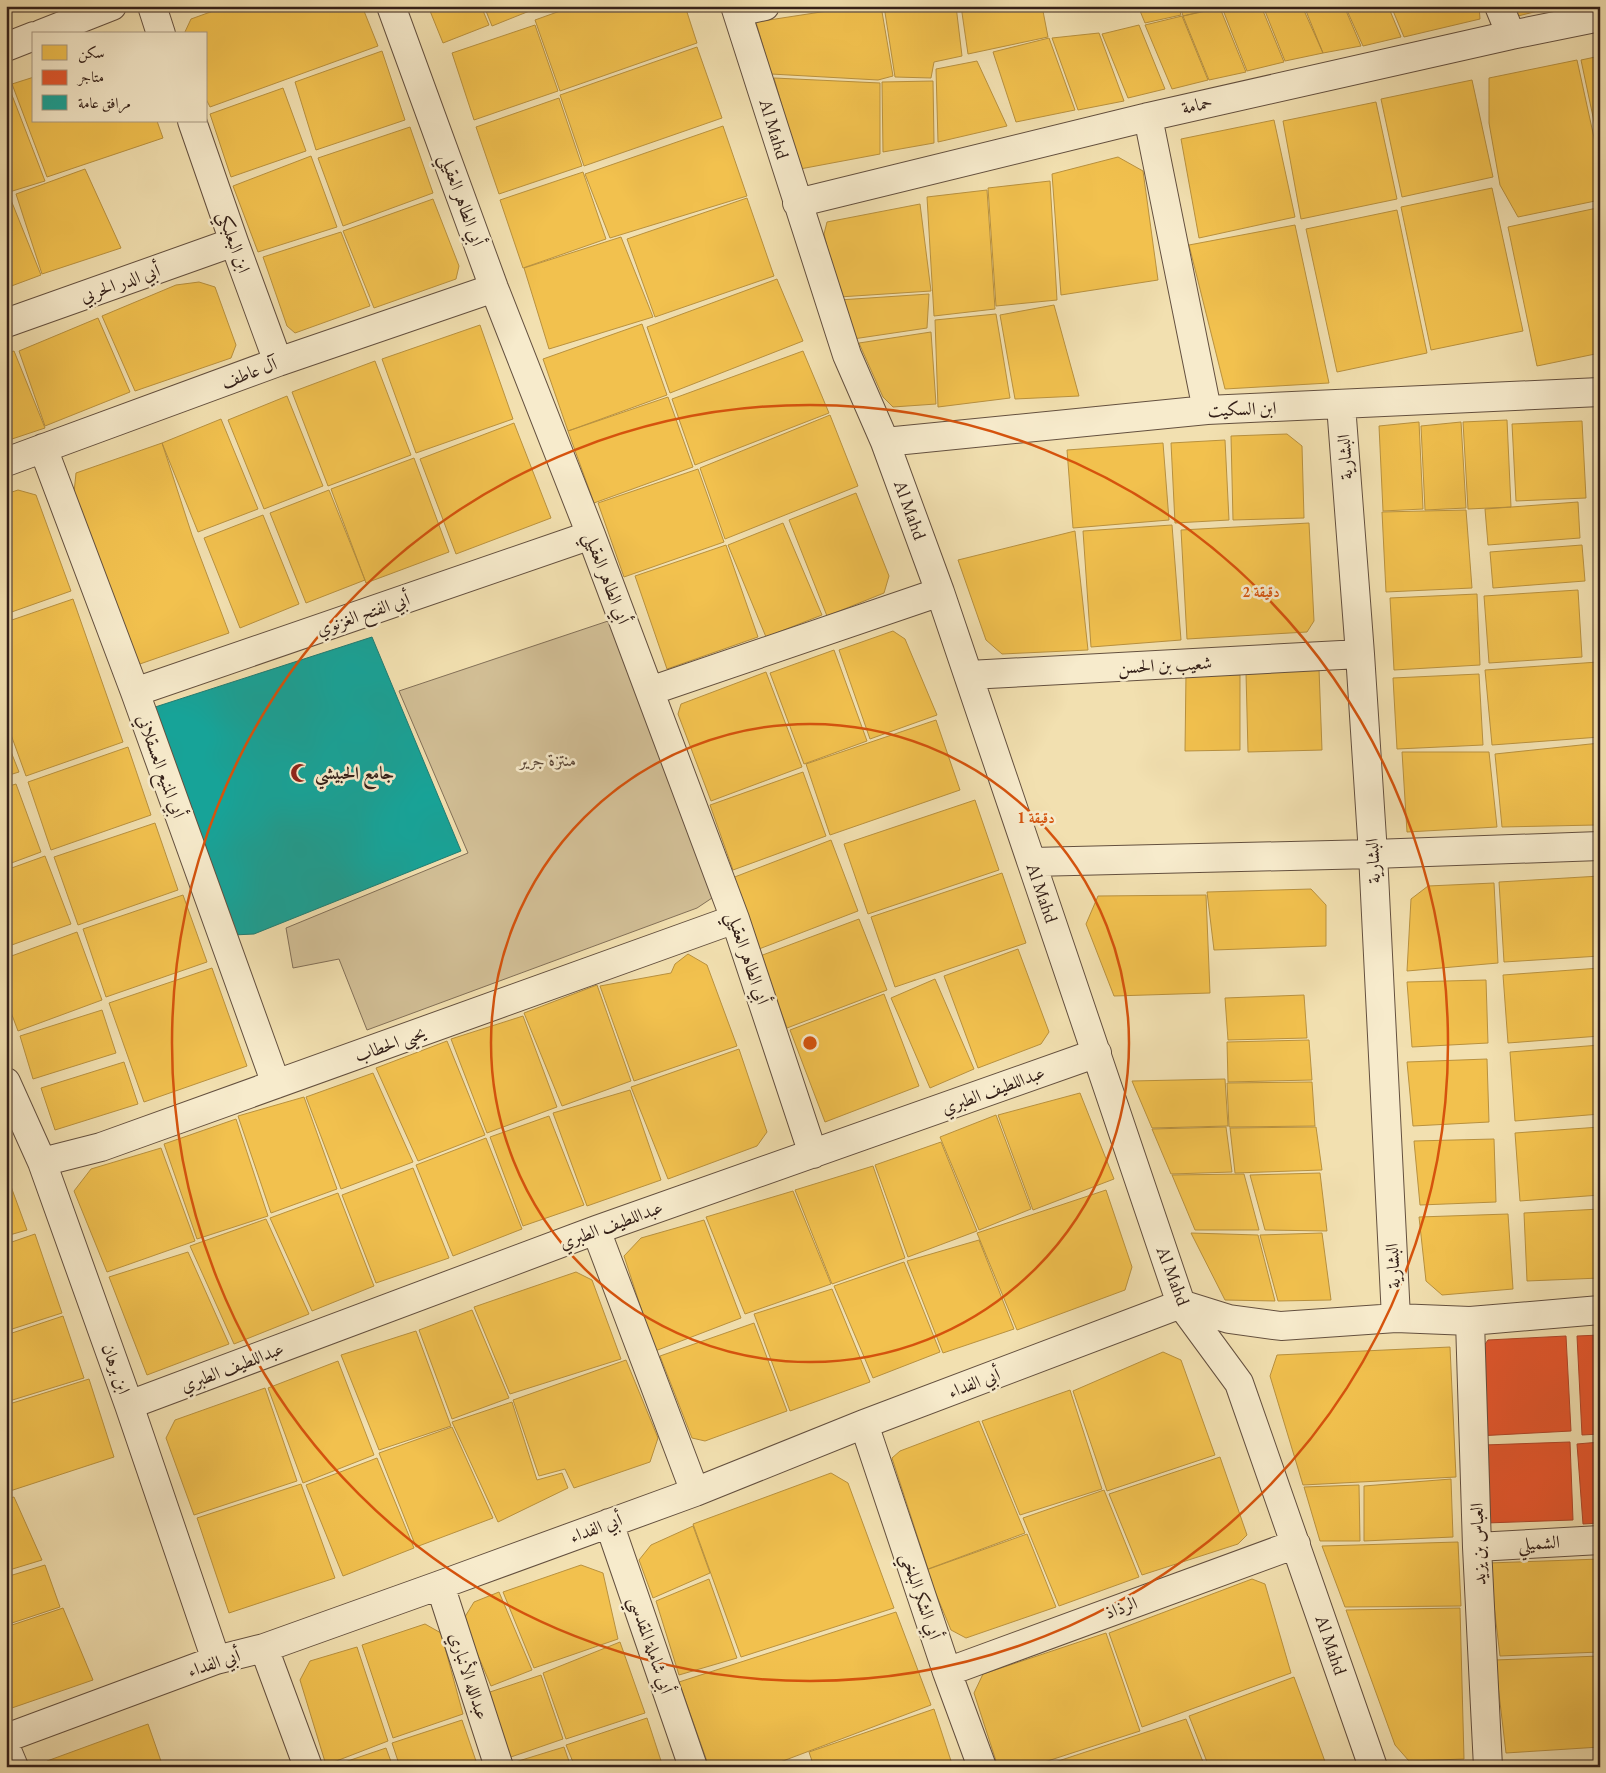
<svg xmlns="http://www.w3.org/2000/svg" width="1606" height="1773" font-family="'EB Garamond',Amiri,serif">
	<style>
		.green { fill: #d2bf96; stroke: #837058 }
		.homes { fill: #f2c14e; stroke: #b9913e }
		.shops { fill: #e4572e; stroke: #af4628 }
		.public { fill: #17a398; stroke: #207c72 }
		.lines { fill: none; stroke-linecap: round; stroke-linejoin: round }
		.minor-casing { stroke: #64503f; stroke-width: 30 }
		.minor { stroke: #f7ebcc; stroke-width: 28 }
		.ring { fill: none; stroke: #d6530d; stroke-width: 2.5 }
		.labels { text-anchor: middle; stroke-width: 5; stroke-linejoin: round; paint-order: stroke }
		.street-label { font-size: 18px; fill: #342019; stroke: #f7ebcc }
		.park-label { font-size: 18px; font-style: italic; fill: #5c4838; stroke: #f7ebcc }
		.poi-label { font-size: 18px; font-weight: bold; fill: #342019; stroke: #f7ebcc; text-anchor: start }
		.centre { fill: #d6530d; stroke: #f7ebcc; stroke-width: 2.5 }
		.ring-label { font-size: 15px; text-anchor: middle; font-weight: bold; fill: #d6530d; stroke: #f7ebcc; stroke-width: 5; stroke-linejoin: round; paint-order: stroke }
	</style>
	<rect width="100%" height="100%" fill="#f2e0b0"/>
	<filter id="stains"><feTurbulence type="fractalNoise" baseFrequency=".004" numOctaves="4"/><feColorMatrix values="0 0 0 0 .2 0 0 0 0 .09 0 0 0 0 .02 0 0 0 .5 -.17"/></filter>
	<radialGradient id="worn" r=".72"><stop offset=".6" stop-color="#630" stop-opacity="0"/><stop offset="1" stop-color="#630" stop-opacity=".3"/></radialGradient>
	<!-- green -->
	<path class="green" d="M614,619l101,277 -18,12 -330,122 -28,-71 -46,9 -7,-40 182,-75 -69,-162z"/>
	<!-- homes -->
	<path class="homes" d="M227,6h135l16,40 -168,61 -4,-8v-65h-22l7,-15z
		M428,6h53l8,19 -46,18z
		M484,6h53v2l-45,18z
		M574,6h111l12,37 -137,48 -25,-71z
		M860,6h21l12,70 -15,4 -107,-6 -15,-52z
		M884,6h72l6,50 -28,6 -3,16 -36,-1z
		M961,6h81l6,31 -80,17z
		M1138,6h40l3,9 -36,8z
		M1180,6h40v1l-37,9z
		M1245,6h16l23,56 -37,9 -24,-61z
		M1263,6h39l21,47 -38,8z
		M1304,6h40l17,40 -38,7z
		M1345,6h43l13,31 -38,9z
		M1391,6h88l1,13 -76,18z
		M1510,6h48l-44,11z
		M1220,8l26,64 -37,8 -26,-64z
		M1182,16l26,64 -36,9 -27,-64z
		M535,25l23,66 -84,29 -22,-67z
		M1139,25l26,64 -37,9 -26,-64z
		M1099,33l25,68 -46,9 -26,-72z
		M1049,38l26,72 -59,12 -23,-70z
		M697,47l25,71 -138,48 -24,-71z
		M382,51l23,69 -89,30 -21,-68z
		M1600,56v94l-19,-90z
		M1577,60l23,105v35l-82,17 -18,-32 -11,-62v-45z
		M977,61l30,65 -69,16 -2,-73z
		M34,77v44h123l6,17 -116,39 -35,-93z
		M774,78l106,5v71l-80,15z
		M1472,80l21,97 -91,20 -21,-98z
		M933,81l1,62 -51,9 -1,-70z
		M283,88l23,63 -75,26 -21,-63z
		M10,90l35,91 -39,12v-102z
		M559,98l23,68 -83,28 -23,-67z
		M1376,102l21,97 -96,20 -18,-98z
		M1274,120l21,97 -96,21 -18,-99z
		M723,126l24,70 -137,42 -25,-64z
		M410,127l23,66 -90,33 -25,-68z
		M311,156l26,71 -79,25 -25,-66z
		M1118,157l25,14 15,109 -97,15 -9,-121z
		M85,169l36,79 -79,26 -26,-80z
		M583,172l23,67 -83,29 -23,-68z
		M1050,181l7,119 -61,6 -8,-118z
		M1492,188l31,143 -92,19 -30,-143z
		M987,190l8,119 -61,7 -7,-119z
		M9,195l32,80 -35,13v-92z
		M747,198l27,78 -119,41 -28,-78z
		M433,199l26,67 -3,13 -82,29 -31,-77z
		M920,204l11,87 -92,6 -15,-63 3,-12z
		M1597,208l3,15v130l-63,13 -29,-139z
		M1397,210l30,143 -90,19 -31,-143z
		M1295,225l34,158 -104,6 -36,-144z
		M341,232l29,74 -75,27 -8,-7 -24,-69z
		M621,237l32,80 -104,32 -25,-81z
		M777,279l26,62 -133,52 -23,-66z
		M199,282l16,5 21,58 -5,13 -96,33 -33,-75 74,-31z
		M929,294l-2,34 -74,11 -14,-39z
		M1054,305l25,91 -64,3 -15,-84z
		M996,314l14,84 -72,9 -3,-87z
		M98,318l32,74 -85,34 -26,-75z
		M642,324l25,71 -99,36 -25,-72z
		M480,325l33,94 -97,34 -34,-94z
		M931,332l5,72 -43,3 -10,-10 -24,-54z
		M14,351l31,77 -39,13v-87z
		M803,351l26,62 -134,52 -23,-66z
		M375,361l36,94 -83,31 -36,-94z
		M287,396l36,90 -59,23 -36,-89z
		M668,397l25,70 -99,36 -26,-72z
		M830,415l28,71 -133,53 -25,-71z
		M221,419l37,90 -60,23 -36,-89z
		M1507,420l4,87 -43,2 -5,-87z
		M1582,421l4,77 -70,3 -4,-77z
		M1419,422l4,87 -40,2 -4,-85z
		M1461,422l5,86 -41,2 -4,-84z
		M514,423l37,95 -95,36 -36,-95z
		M1287,434l15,12 2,72 -71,2 -2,-84z
		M1225,440l4,80 -54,3 -4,-80z
		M162,443l30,92 37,98 -92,32 -63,-172 2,-20z
		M1163,443l6,77 -96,8 -6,-78z
		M414,458l35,94 -83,31 -35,-94z
		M698,469l26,73 -100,35 -26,-74z
		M18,490l18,5 35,96 -65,23v-120z
		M329,490l36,90 -59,23 -36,-90z
		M856,493l33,83 -5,17 -57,23 -38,-96z
		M1578,502l2,36 -92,7 -3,-36z
		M1466,510l6,78 -86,4 -4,-80z
		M263,515l36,89 -59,24 -36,-90z
		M783,523l39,92 -56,22 -38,-92z
		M1309,523l5,98 -7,11 -120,7 -6,-109z
		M1172,525l9,115 -90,7 -8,-116z
		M1075,531l13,119 -86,4 -16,-14 -28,-80z
		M726,545l32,92 -91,32 -32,-93z
		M1582,545l3,36 -92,7 -3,-36z
		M1578,590l4,67 -93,6 -5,-67z
		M1477,594l3,71 -86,5 -4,-72z
		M73,599l50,143 -97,34 -20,-55v-99z
		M893,631l12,8 32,76 -67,24 -31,-89z
		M834,650l33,91 -63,23 -34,-91z
		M1598,662l2,75 -108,8 -7,-75z
		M1319,669l3,81 -74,2 -2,-79z
		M766,672l36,95 -91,34 -33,-87 3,-10z
		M1186,673l54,2v75l-55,1z
		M1479,674l4,71 -86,4 -4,-71z
		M936,720l24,70 -130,45 -24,-71z
		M6,739l13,33 -13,4z
		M1600,743v78l-4,4 -94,2 -7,-73z
		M128,747l23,68 -100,35 -23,-68z
		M1402,752h87l8,75 -90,5z
		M803,772l23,64 -93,34 -23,-65z
		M16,784l25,68 -35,13v-78z
		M975,800l24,70 -131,44 -24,-70z
		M155,823l23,67 -100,35 -24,-68z
		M831,840l27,71 -99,38 -27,-71z
		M45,856l26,68 -65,23v-77z
		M1002,873l24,70 -131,44 -24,-70z
		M1600,876v80l-96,6 -5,-80z
		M1494,883l4,80 -91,8 4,-72 17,-13z
		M1311,889l15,16v41l-112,4 -7,-58z
		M183,895l24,67 -101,35 -23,-68z
		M1206,895l4,98 -96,3 -28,-72 12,-28z
		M859,919l28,71 -100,38 -27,-72z
		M77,932l25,68 -84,31 -12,-32v-41z
		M1018,949l31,83 -8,12 -63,24 -34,-92z
		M688,954l19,11 30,81 -103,35 -34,-95 71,-13 4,-9z
		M212,968l35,98 -103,36 -35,-99z
		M1600,968v68l-92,7 -5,-68z
		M935,979l39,90 -44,19 -39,-90z
		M1486,980l2,63 -76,4 -5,-65z
		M597,985l34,96 -69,25 -38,-93z
		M884,994l35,92 -94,36 -35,-92z
		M1304,995l3,43 -79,2 -3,-42z
		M102,1010l14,43 -83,26 -13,-43z
		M523,1016l34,91 -70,26 -36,-94z
		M1309,1040l3,40 -84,2 -1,-40z
		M447,1041l38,94 -67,26 -42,-93z
		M1600,1045v69l-85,7 -5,-69z
		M739,1049l28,83 -10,14 -89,33 -37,-92z
		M1487,1059l2,63 -76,4 -6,-64z
		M124,1062l14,42 -83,26 -14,-42z
		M373,1073l40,89 -72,27 -35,-92z
		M1225,1079l3,47 -76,2 -20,-47z
		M1312,1082l3,44 -86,1 -2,-44z
		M630,1090l31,90 -74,26 -34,-93z
		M1080,1093l34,86 -81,31 -35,-95z
		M304,1097l33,92 -66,24 -33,-97z
		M996,1115l35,94 -52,21 -39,-93z
		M549,1116l35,89 -61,21 -33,-89z
		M236,1119l32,97 -71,23 -33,-95z
		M1226,1127l6,45 -61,2 -19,-45z
		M1316,1127l6,43 -87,3 -5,-45z
		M1600,1127v68l-80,6 -5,-68z
		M486,1138l36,91 -69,27 -37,-91z
		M1494,1139l2,63 -76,3 -6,-64z
		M941,1142l36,89 -69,26 -33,-92z
		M161,1148l34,93 -88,31 -33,-81 17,-22z
		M873,1166l32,92 -73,26 -37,-94z
		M413,1168l36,90 -73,25 -34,-88z
		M6,1173l21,57 -21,6z
		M1320,1173l7,58 -62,-1 -15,-55z
		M1244,1174l15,56h-64l-23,-55z
		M1106,1190l26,77 -7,23 -108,40 -40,-97z
		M793,1191l38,93 -86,30 -39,-97z
		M338,1193l36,93 -62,25 -42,-93z
		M1600,1209v69l-73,3 -3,-68z
		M1508,1214l5,75 -71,6 -16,-14 -7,-64z
		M266,1219l43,95 -75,30 -44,-98z
		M704,1220l37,98 -86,33 -31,-95 17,-18z
		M1191,1233l67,2 17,66 -50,-1z
		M1322,1233l9,67 -53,1 -18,-66z
		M35,1234l27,79 -56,18v-87z
		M979,1240l35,89 -71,24 -36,-92z
		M188,1252l41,92 -82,31 -38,-98z
		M904,1262l36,90 -67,26 -39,-92z
		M576,1272l16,8 29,79 -111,35 -36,-87z
		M832,1289l38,93 -80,29 -36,-97z
		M472,1310l37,88 -57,21 -33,-89z
		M63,1316l21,62 -78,24v-67z
		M754,1323l33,88 -82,30 -13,-3 -32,-82z
		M416,1331l35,95 -72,24 -38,-95z
		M1450,1347l6,130 -153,8 -33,-109 7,-21z
		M1163,1352l18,8 34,95 -108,36 -34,-100z
		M626,1360l32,78 -8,24 -76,26 -9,-19 -26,7 -26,-76z
		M338,1361l36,94 -71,28 -35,-95z
		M89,1379l25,78 -104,34 -4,-8v-78z
		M265,1388l32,93 -103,34 -28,-77 9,-18z
		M1070,1390l32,99 -82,26 -38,-94z
		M512,1402l25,78 25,-7 6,15 -70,34 -46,-100z
		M979,1421l46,112 -97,36 -36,-111 8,-7z
		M452,1427l41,91 -77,29 -37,-94z
		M1220,1457l27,78 -9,9 -96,31 -33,-81z
		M377,1458l37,90 -71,28 -37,-91z
		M831,1473l17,10 46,125 -153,49 -48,-133z
		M1451,1479l2,58 -89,4v-55z
		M301,1484l34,94 -106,35 -32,-95z
		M1359,1485l1,56h-40l-16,-54z
		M1104,1490l35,87 -80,29 -36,-88z
		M14,1497l28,63 -36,11v-72z
		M693,1526l17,47 -57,25 -14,-38 12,-15z
		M1027,1534l29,73 -90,31 -15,-8 -25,-60z
		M1458,1542l3,64 -116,1 -23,-61z
		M1600,1559v93l-100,4 -11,-93z
		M45,1565l15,42 -54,18v-48z
		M581,1565l22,8 15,66 -84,29 -31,-76z
		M709,1579l28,79 -58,17 -23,-74z
		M1252,1579l13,5 26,89 -149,54 -33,-94z
		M499,1592l33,78 -41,16 -28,-66 11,-18z
		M63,1608l30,72 -87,30v-83z
		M1460,1608l4,151 -55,2 -14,-16 -49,-135z
		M896,1612l35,93 -164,62h-58l-30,-85z
		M425,1624l16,9 22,81 -70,24 -31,-93z
		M1106,1633l34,98 -111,36h-31l-24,-74 9,-19z
		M620,1642l25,71 -79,26 -23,-66z
		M357,1647l31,94 -62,24 -26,-85 10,-19z
		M1600,1656v91l-94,6 -11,-93z
		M541,1675l22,64 -55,19 -21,-65z
		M1294,1677l33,90h-118l-20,-51z
		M934,1709l19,58h-139l-5,-15z
		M647,1718l16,49h-88l-9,-22z
		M1186,1719l19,48h-165z
		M462,1720l16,47h-78l-8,-24z
		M148,1724l15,43h-118l2,-6z
		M564,1747l7,20h-58l-1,-4z
		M386,1748l7,19h-63z"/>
	<!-- shops -->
	<path class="shops" d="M1600,1335v99l-18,1 -5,-99z
		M1566,1336l5,95 -94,5 -4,-75 15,-21z
		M1570,1442l3,78 -87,3 -2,-78z
		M1600,1442v81l-17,1 -6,-80z"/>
	<!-- public -->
	<path class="public" d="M372,637l89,214 -207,83 -21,1 -84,-226z"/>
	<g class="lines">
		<!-- minor casing -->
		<g class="minor-casing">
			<path id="minor" d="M152,6l9,28
				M391,6l103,282 97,247 144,384 78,235
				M735,6l112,349 38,87 55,150 241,712 58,79 134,384
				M1499,6l12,29
				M737,12l28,-6
				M41,34l71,-28
				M6,47l28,-11
				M1148,117l59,293
				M192,121l42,121 44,120
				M797,203l351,-86 363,-82 89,-18
				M6,323l228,-81
				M1341,405l19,249 13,200 23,464
				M885,442l322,-32 393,-18
				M43,448l92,244 141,392
				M6,462l272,-100 216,-74
				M969,675l391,-21
				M650,691l290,-99
				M135,692l456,-157
				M1032,862l341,-8 227,-8
				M6,1082l36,80 87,243 87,255
				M42,1162l59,-15 634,-228
				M596,1230l99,262
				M1470,1321l7,226 11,220
				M129,1405l467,-175 501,-177
				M864,1424l83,248 35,95
				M609,1523l84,244
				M1477,1547l123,-7
				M440,1585l59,182
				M264,1648l44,119
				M947,1672l349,-128
				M6,1738l210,-78 48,-12 176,-63 255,-93 169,-68 317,-120 48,15 52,7 115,-8 74,3 130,-11
				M6,1748l8,19"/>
		</g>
		<!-- minor -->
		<use href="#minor" class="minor"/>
	</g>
	<!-- distance rings -->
	<g class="ring">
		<circle cx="810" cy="1043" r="319"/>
		<circle cx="810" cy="1043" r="638"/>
	</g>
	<!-- icons -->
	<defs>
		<g id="mosque-bare" transform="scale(1.5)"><path d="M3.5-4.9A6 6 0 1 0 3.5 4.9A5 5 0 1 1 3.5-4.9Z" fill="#8f2418" stroke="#f7ebcc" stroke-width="2.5" paint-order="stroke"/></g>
	</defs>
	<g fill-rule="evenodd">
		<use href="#mosque-bare" x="300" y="773"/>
	</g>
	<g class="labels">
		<!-- street labels -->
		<g class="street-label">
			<text transform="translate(1197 105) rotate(-13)" y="6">حمامة</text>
			<text transform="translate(774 129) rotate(73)" y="6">Al Mahd</text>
			<text transform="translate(462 200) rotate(70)" y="6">أبي الطاهر العقيلي</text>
			<text transform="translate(234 242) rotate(70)" y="6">ابن البعلبكي</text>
			<text transform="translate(120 283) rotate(-19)" y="6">أبي الدر الحربي</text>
			<text transform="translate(249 373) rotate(-20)" y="6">آل عاطف</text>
			<text transform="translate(1242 409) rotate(-2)" y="6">ابن السكيت</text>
			<text transform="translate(1345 457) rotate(-94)" y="6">البشارية</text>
			<text transform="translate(910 510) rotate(70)" y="6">Al Mahd</text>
			<text transform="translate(607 578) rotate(69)" y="6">أبي الطاهر العقيلي</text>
			<text transform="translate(363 614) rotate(-19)" y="6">أبي الفتح الغزنوي</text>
			<text transform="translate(1165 665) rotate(-3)" y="6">شعيب بن الحسن</text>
			<text transform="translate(161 766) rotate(70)" y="6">أبي المنيع العسقلاني</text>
			<text transform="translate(1373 861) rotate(-93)" y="6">البشارية</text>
			<text transform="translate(1042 893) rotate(71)" y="6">Al Mahd</text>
			<text transform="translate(748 958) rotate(71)" y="6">أبي الطاهر العقيلي</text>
			<text transform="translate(390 1044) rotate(-20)" y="6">يحيى الحطاب</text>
			<text transform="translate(993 1090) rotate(-20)" y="6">عبداللطيف الطبري</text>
			<text transform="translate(611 1225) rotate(-20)" y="6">عبداللطيف الطبري</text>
			<text transform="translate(1393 1266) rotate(-93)" y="6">البشارية</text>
			<text transform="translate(1173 1276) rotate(69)" y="6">Al Mahd</text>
			<text transform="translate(232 1367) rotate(-21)" y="6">عبداللطيف الطبري</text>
			<text transform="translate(116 1369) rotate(70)" y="6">ابن برهان</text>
			<text transform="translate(974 1383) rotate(-21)" y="6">أبي الفداء</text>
			<text transform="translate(596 1528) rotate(-20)" y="6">أبي الفداء</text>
			<text transform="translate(1539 1543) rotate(-3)" y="6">الشميلي</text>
			<text transform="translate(1478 1544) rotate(-92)" y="6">العباس بن يزيد</text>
			<text transform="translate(921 1596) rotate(71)" y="6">أبي الشكر البلخي</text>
			<text transform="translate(1121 1608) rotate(-20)" y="6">الرذاذ</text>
			<text transform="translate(651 1645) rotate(71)" y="6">أبي شاملة المقدسي</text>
			<text transform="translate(1331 1645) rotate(71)" y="6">Al Mahd</text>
			<text transform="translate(214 1663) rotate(-18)" y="6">أبي الفداء</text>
			<text transform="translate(469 1676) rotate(72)" y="6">عبدالله الأنباري</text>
		</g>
		<!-- park labels -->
		<g class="park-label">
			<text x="548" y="766">منتزة جرير</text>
		</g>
		<!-- poi labels -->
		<g class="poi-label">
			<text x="315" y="779">جامع الحبيشي</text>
		</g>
	</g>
	<circle cx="810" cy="1043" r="8" class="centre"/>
	<g class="ring-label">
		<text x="1261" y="597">2 دقيقة</text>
		<text x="1036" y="823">1 دقيقة</text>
	</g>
	<!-- margin -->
	<rect width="1606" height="1773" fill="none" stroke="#f2e0b0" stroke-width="25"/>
	<rect x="8" y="8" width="1591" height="1758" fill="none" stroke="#342019" stroke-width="2.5"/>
	<rect x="12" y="12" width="1581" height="1748" fill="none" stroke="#342019"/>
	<!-- legend -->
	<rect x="32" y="32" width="175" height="90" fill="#f7ebcc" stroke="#a99a84"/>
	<rect x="42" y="45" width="25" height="15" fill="#f2c14e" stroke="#a99a84"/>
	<text x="78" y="58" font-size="15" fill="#342019">سكن</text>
	<rect x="42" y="70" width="25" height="15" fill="#e4572e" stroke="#a99a84"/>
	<text x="78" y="82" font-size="15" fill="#342019">متاجر</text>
	<rect x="42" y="95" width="25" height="15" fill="#17a398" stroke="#a99a84"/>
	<text x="78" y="108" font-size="15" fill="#342019">مرافق عامة</text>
	<rect width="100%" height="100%" filter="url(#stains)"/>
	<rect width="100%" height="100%" fill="url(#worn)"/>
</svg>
